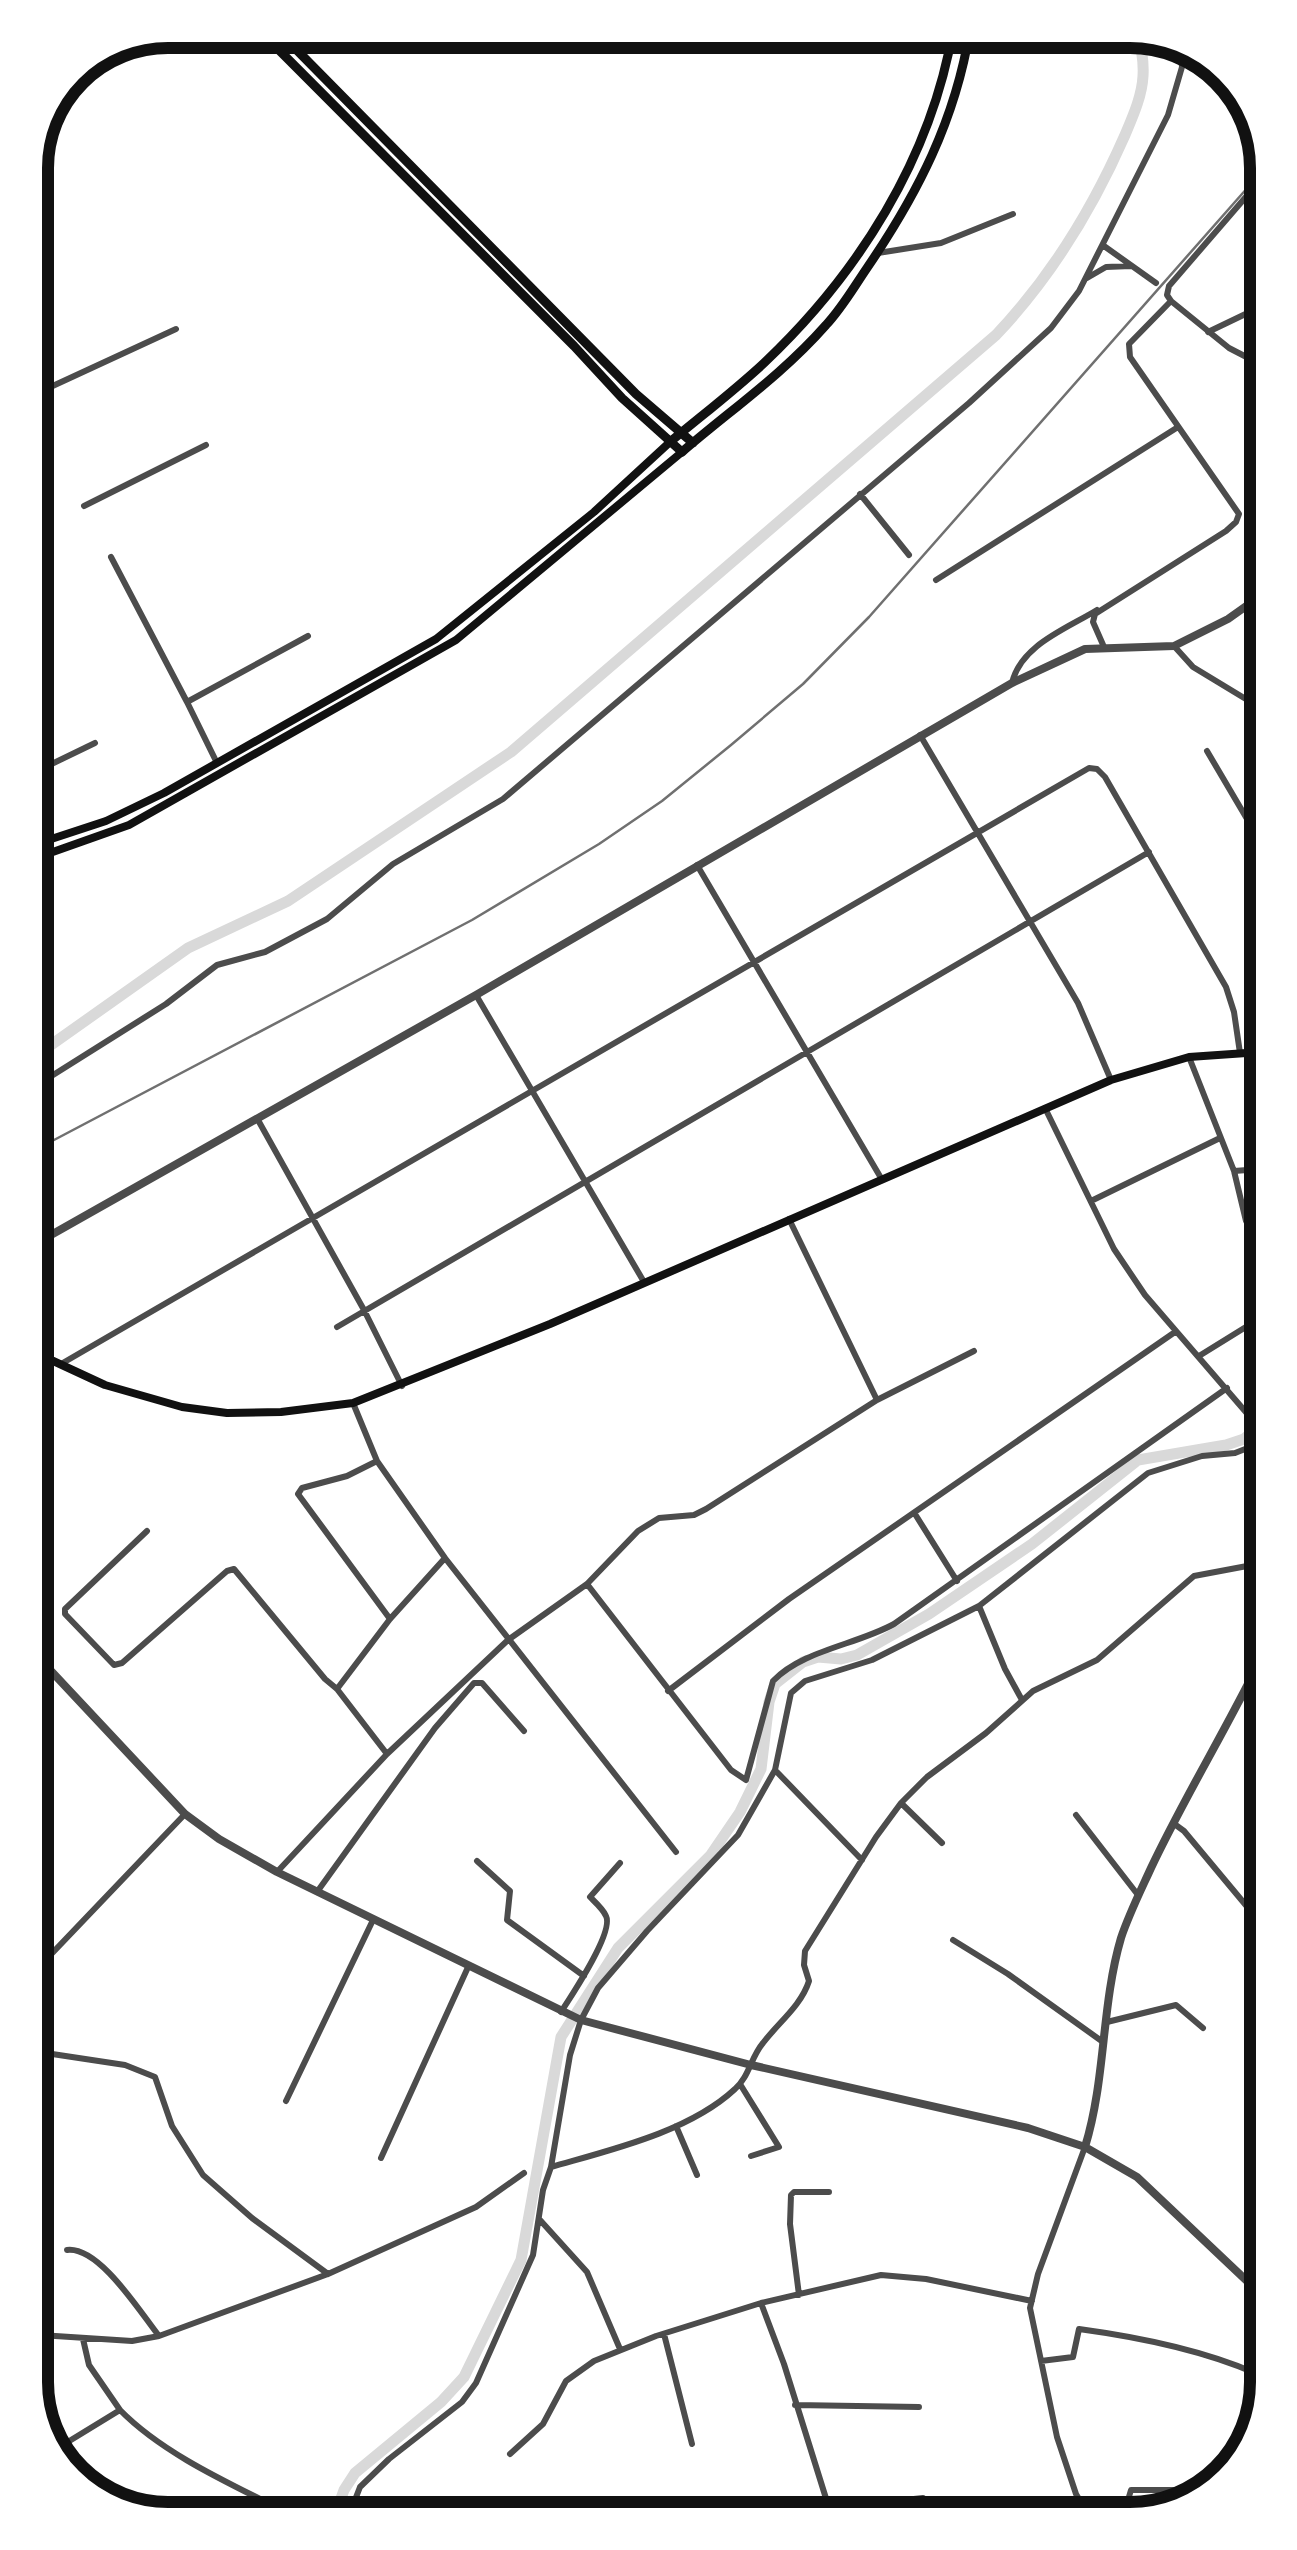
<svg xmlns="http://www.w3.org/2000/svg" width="1297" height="2550" font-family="'Roboto Serif',serif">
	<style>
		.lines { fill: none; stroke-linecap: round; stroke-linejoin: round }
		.canal { stroke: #d9d9d9; stroke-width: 11 }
		.minor { stroke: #4c4c4c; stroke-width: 6 }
		.tertiary { stroke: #4c4c4c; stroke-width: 8 }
		.secondary { stroke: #111; stroke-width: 8 }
		.primary { stroke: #111; stroke-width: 9 }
		.rail { stroke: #707070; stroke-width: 2.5 }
		.rim { fill: none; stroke: #111; stroke-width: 12 }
	</style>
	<rect width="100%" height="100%" fill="#fff"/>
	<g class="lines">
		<!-- canal -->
		<path class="canal" d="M34,1057l154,-109 100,-47 223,-149 485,-417c55,-58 97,-127 129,-200 8,-19 17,-39 18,-59 1,-15 -2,-31 -6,-46
			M334,2518l10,-28 11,-17 86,-71 23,-25 57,-117 40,-223 57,-89 92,-92 30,-44 21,-43 8,-67 6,-18 28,-22 15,-5 23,2 16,-4 72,-41 103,-70 106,-84 88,-15 18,-6 19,-16"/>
		<!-- minor -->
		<path class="minor" d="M1182,46l39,23
			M1104,246l52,37
			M878,253l63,-10 72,-29
			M1087,278l19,-11 25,-1
			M1171,301l-4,-6 2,-9 88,-102
			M1208,332l50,-24
			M31,396l145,-67
			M860,494l49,61
			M84,506l122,-61
			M111,557l76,145
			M936,580l242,-153
			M1174,646l19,21 66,40
			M1104,647l-11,-25 2,-8 131,-83 10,-9 3,-8 -109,-157 -1,-13 42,-43 58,47 29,15
			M1012,683c9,-38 54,-54 85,-73
			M920,735l158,268 33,77
			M1207,751l53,90
			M217,763l-30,-61 121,-66
			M33,773l62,-30
			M697,865l184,313
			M476,995l168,287
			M1189,1057l45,114 12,50
			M34,1087l132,-83 51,-39 48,-13 62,-33 66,-55 110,-65 466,-396 82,-75 28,-37 89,-176 14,-48 -2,-21
			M1045,1108l69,141 31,46 118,137
			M258,1120l106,190 38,76
			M1234,1171l27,-2
			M1091,1201l129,-63
			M789,1219l88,181
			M337,1327l812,-475
			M1199,1356l63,-39
			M61,1364l1028,-596 8,1 8,8 121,210 8,25 6,41
			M353,1403l24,58 68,97 231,294
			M377,1461l-30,15 -45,12 -4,6 92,125
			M915,1514l42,67
			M147,1531l-82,78v5l49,51 8,-2 105,-92 7,-2 91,110 12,10 50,65
			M587,1584l144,186 15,10 27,-99c30,-31 83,-36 121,-57l333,-236
			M979,1606l26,63 17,31
			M337,1689l53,-70 55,-61
			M668,1691l121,-92 386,-267
			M1243,1696l21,14
			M775,1770l87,90
			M901,1803l41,40
			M1076,1815l62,80
			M1173,1823l11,8 65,78 4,2 12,-9
			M477,1861l33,30 -3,29 77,56
			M277,1872l110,-118 121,-114 79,-56 51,-53 21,-13 35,-3 12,-6 171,-109 97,-49
			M317,1892l118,-164 39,-45h8l42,48
			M953,1940l55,34 95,68
			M38,1968l147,-154
			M561,2012c11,-17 53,-80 45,-96 -3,-7 -11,-14 -16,-19l30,-34
			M1107,2022l69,-17 27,23
			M39,2052l86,13 30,12 17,49 31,49 49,43 76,56
			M740,2084l39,63 -28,9
			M286,2101l87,-181
			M676,2126l21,49
			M1085,2147l-47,127 -8,34 27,129 19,57 10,17
			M381,2158l88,-193
			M551,2167c59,-17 138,-35 184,-78 14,-12 16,-32 28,-46 15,-20 38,-37 46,-62l-5,-16 1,-14 71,-114 25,-34 26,-26 59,-44 47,-42 64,-31 97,-84 69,-13
			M540,2220l47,52 33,77
			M67,2250c32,-4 73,62 92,86
			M1244,2279l22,-28
			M799,2295l-9,-71 1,-29 3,-3h35
			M761,2303l23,61 45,144 94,-10
			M664,2334l28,110
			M40,2335l92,6 27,-5 169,-62 148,-67 48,-34
			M83,2339l6,26 31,45
			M1041,2361l32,-4 6,-28c59,8 121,20 176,44
			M795,2405l124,2
			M53,2451l67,-41c46,47 120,78 178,108
			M510,2454l33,-30 23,-43 28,-20 62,-25 105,-33 120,-28 45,4 106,22
			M1125,2510l6,-20h74
			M348,2518l12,-31 29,-28 73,-57 14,-19 57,-128 10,-65 8,-23 19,-112 11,-35 17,-32 49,-57 91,-96 37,-65 16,-77 14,-12 67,-21 107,-54 169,-133 54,-17 33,-3 28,-11"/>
		<!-- tertiary -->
		<path class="tertiary" d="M35,1244l441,-249 536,-312 73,-34 89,-3 54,-27 31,-22
			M37,1656l148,158 34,25 58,33 304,148 170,45 277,63 57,19 52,30 130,123
			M1085,2147c21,-68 16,-141 36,-209 8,-24 20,-48 30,-70 35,-74 78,-143 113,-216"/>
		<!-- secondary -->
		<path class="secondary" d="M33,845l73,-24 58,-28 272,-154 158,-127 76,-70
			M33,859l96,-34 327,-185 226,-188
			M36,1353l69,32 77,22 45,6 54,-1 72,-9 197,-79 561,-244 78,-23 72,-5"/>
		<!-- primary -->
		<path class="primary" d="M259,30l315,316 48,52 60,54c50,-43 100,-77 144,-127 16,-17 28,-38 41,-57 51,-75 88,-147 103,-238
			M277,30l359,364 57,49
			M670,442c31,-26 64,-51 94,-79 94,-89 167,-204 189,-333"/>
		<!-- rail -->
		<path class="rail" d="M35,1150l437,-230 127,-76 63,-43 69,-56 72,-61 66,-67 388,-440"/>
	</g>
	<!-- crop -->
	<path d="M0 0H1297V2550H0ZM168 48H1130A120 120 0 0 1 1250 168V2382A120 120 0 0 1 1130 2502H168A120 120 0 0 1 48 2382V168A120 120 0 0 1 168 48Z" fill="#fff" fill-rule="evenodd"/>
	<path class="rim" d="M168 48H1130A120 120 0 0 1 1250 168V2382A120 120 0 0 1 1130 2502H168A120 120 0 0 1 48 2382V168A120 120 0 0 1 168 48Z"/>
</svg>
